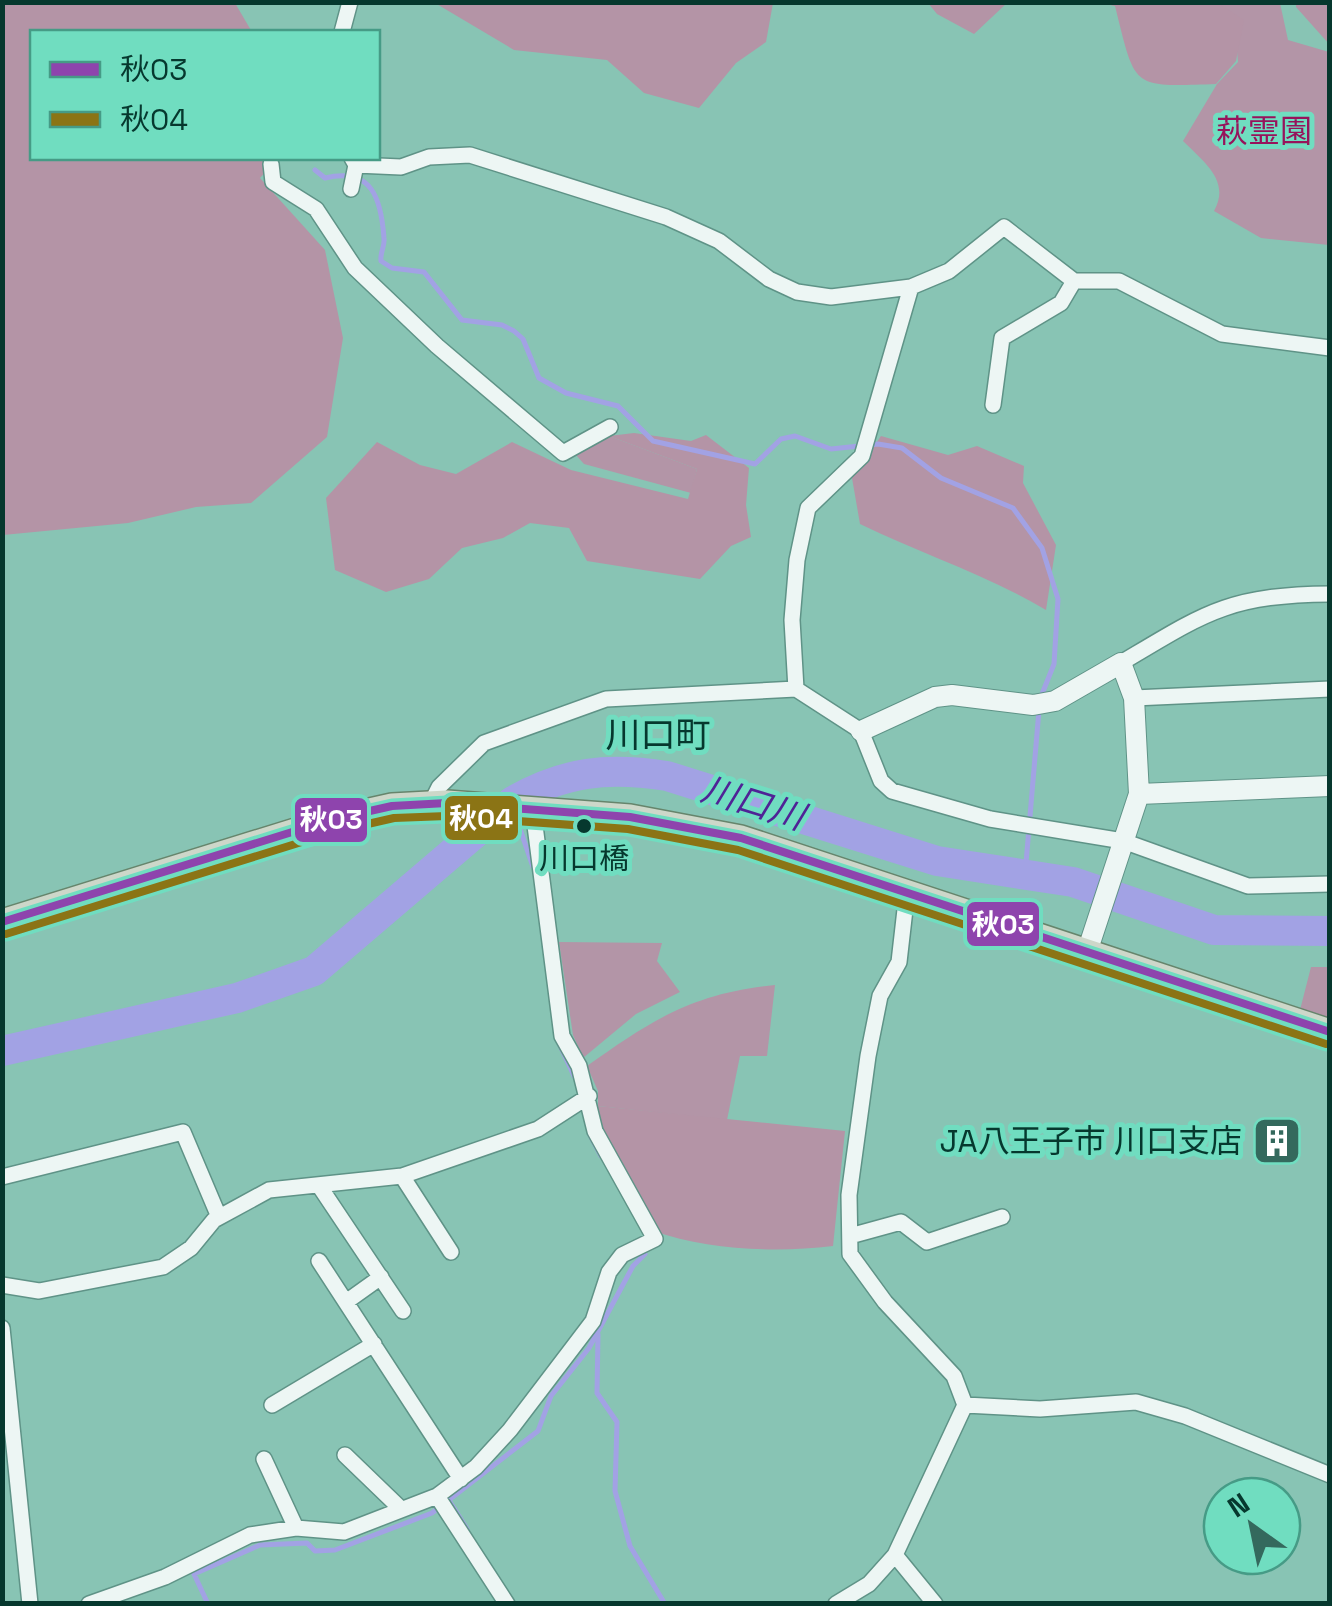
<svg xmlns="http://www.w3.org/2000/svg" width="1332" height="1606" font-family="'Space Grotesk','Noto Sans JP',sans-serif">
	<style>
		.green { fill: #b395a7 }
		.forest { fill: #b494a6 }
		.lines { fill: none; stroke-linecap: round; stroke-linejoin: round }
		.stream { stroke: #a2a2e4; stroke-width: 5 }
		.river { stroke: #a2a2e4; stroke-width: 30 }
		.minor-casing { stroke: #5f9387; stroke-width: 18 }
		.tertiary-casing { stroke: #5f9387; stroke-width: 22 }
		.primary-casing { stroke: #66856c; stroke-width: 28 }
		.minor { stroke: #edf6f4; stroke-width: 15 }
		.tertiary { stroke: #edf6f4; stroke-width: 20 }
		.primary { stroke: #cdd7c9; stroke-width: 25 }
		.bus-1-casing { stroke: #70ddc0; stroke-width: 15 }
		.bus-2-casing { stroke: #70ddc0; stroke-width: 15 }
		.bus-1 { stroke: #8e44ad; stroke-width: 8 }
		.bus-2 { stroke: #8b7415; stroke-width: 8 }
		.bus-dot { fill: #06382e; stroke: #70ddc0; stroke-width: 4 }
		.labels { text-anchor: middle; stroke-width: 10; stroke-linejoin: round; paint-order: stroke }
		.bus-label { font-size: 30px; fill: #06382e; stroke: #70ddc0 }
		.park-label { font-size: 32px; fill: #97135b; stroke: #70ddc0 }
		.poi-label { font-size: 32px; fill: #06382e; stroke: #70ddc0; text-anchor: end }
		.neighbourhood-label { font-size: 35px; fill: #06382e; stroke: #70ddc0 }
		.water-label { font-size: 35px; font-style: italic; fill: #4f2396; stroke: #70ddc0 }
		.line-badge { stroke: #70ddc0; stroke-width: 4 }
		.badge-label { font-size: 28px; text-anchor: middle; font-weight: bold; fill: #fff }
	</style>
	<rect width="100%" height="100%" fill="#88c4b4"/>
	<!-- green -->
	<path class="green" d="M1182,3h98l8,37 41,12v193l-68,-7 -47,-27c17,-30 -10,-49 -31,-70l34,-57 21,-22 -2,-24z
		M609,436l88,33 -6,24 -107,-29 -8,-9z
		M559,942l103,1 -5,18 23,31 -44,22 -53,44 -10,-23z
		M1311,967h18v54l-29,-11z
		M775,985l-8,71h-27l-13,64 -129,-14v-15l-11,-25c65,-46 106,-73 188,-81z"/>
	<!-- forest -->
	<path class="forest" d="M2,3h233l17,29h-220v126h246l-18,20 65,72 18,88 -16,99 -76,66 -55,4 -68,16 -125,12z
		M435,3h338l-7,39 -30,21 -37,45 -55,-15 -37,-33 -93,-10z
		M928,3h79l-33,31 -37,-20z
		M1101,3h117l26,17 -8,41 -20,23c-86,3 -80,5 -101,-78z
		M1296,3h33v41l-33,-37z
		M634,433l57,8 15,-6 43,33 -3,37 5,32 -20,9 -31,33 -113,-18 -18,-33 -39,-5 -27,15 -41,10 -33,31 -43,13 -51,-22 -9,-72 51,-56 43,23 36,9 56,-32 59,28 117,29 9,-30 -88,-33z
		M881,436l67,19 29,-9 47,20 -1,17 33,62 -10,65c-59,-35 -124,-56 -186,-86l-8,-46z
		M598,1106l247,25 -12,115c-58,7 -124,4 -180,-15l-57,-104z"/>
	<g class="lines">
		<!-- stream -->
		<path class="stream" d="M315,170l10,8c47,-11 56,20 59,60 1,9 -4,13 -3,23l11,7 32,4 38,48 40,5 12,6 9,8 16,39 27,15 52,13 35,35 102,23 26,-25 14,-3 36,13 47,-5 24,4 39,30 72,30 29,40 16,51 -4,65 -14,35
			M519,826l14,41
			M1025,875l14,-165
			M558,1041l16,35
			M590,1135l11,21
			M598,1334l-1,59 20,29 -2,69 15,55 35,58
			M450,1502l17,27
			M208,1604l-14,-30 66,-29 47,-2 8,8 20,-1 97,-37 106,-82 13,-35 38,-48 44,-82 12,-12"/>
		<!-- river -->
		<path class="river" d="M2,1051l235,-53 77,-27 199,-170c52,-30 95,-34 154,-25l270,85 136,21 141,48 116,1"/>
		<!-- minor casing -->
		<g class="minor-casing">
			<path id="minor" d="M342,32l8,-30
				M271,164l2,18 43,27 39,59 82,78 126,107 47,-26
				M356,165l45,2 28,-10 41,-2 196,62 53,24 50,38 28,13 34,5 80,-10 38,-16 55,-44 70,54h45l103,53 108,14
				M351,189l5,-24 -4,-7
				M993,405l9,-67 59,-35 13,-22
				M1121,663c84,-50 107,-68 209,-69
				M796,689l-4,-69 5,-60 11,-52 54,-52 49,-169
				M1134,698l196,-9
				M431,803l8,-16 45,-44 122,-44 190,-10 65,42 20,50 11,10 98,28 133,22 125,45 82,-2
				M402,1176l49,76
				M2,1177l181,-45 36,85
				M320,1187l83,124
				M850,1236l51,-14 26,20 75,-25
				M319,1261l142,218
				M2,1285l37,6 124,-24 28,-19 23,-28 55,-30 133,-14 136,-47 51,-33
				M346,1302l35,-25
				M2,1328l28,276
				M272,1405l102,-61
				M965,1405l75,4 96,-7 49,14 145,59
				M345,1455l56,54
				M264,1459l32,69
				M437,1496l70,108
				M895,1555l40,49
				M89,1604l76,-27 85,-42 46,-7 48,4 93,-36 39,-29 34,-37 83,-109 16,-49 13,-17 33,-16 -60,-108 -16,-65 -17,-30 -29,-226
				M836,1604l33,-20 26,-29 70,-150 -11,-29 -69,-74 -35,-48 -1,-59 19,-139 12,-60 19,-34 8,-70"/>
		</g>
		<!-- tertiary casing -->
		<g class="tertiary-casing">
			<path id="tertiary" d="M861,731l74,-34 17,-2 81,10 22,-4 66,-38 13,35 5,96 -52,158
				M1139,794l191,-8"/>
		</g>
		<!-- primary casing -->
		<g class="primary-casing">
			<path id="primary" d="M2,922l332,-103 58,-13 55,-3 183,14 111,21 589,194"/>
		</g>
		<!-- minor -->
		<use href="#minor" class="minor"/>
		<!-- tertiary -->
		<use href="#tertiary" class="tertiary"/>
		<!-- primary -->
		<use href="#primary" class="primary"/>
		<!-- bus-1 casing -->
		<g class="bus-1-casing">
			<path id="bus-1" d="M2,922l332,-103 58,-13 55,-3 183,14 111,21 589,194"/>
		</g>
		<!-- bus-2 casing -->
		<g class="bus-2-casing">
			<path id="bus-2" d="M6,934l331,-103 57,-13 53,-2 181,13 110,21 588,194"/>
		</g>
		<!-- bus-1 -->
		<use href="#bus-1" class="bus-1"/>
		<!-- bus-2 -->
		<use href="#bus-2" class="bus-2"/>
	</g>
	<!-- icons -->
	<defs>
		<g id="building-square" transform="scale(2.5)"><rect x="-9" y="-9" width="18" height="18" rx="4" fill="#34695d" stroke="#70ddc0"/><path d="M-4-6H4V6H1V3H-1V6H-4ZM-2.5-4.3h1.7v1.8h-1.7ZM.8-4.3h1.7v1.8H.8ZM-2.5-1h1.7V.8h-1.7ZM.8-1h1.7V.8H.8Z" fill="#fff"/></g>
	</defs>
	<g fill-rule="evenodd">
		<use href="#building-square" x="1277" y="1141"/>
	</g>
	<!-- markers -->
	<circle class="bus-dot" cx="584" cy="826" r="9"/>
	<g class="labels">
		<!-- bus labels -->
		<g class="bus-label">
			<text x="584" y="869">川口橋</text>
		</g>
		<!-- park labels -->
		<g class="park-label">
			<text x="1264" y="142">萩霊園</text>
		</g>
		<!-- poi labels -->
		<g class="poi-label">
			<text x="1242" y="1152">JA八王子市 川口支店</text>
		</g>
		<!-- neighbourhood labels -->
		<g class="neighbourhood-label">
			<text x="658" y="747">川口町</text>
		</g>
		<!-- water labels -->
		<g class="water-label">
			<text transform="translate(753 803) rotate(17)" y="12">川口川</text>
		</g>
	</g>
	<g class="line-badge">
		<rect x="443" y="794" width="77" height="48" rx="10" fill="#8b7415"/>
		<rect x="293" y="796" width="76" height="48" rx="10" fill="#8e44ad"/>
		<rect x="965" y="900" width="76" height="48" rx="10" fill="#8e44ad"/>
	</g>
	<g class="badge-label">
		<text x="481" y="828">秋04</text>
		<text x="331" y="829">秋03</text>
		<text x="1003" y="934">秋03</text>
	</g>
	<!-- border -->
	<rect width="1332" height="1606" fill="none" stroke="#06382e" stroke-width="10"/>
	<!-- legend -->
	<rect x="30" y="30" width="350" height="130" fill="#70ddc0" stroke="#469b86" stroke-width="2.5"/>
	<rect x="50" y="62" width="50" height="15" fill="#8e44ad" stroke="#469b86" stroke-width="2.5"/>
	<text x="120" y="80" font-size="30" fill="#06382e">秋03</text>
	<rect x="50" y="112" width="50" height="15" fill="#8b7415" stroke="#469b86" stroke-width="2.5"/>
	<text x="120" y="130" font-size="30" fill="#06382e">秋04</text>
	<!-- north arrow -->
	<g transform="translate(1252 1526) rotate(327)"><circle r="48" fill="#70ddc0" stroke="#469b86" stroke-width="2.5"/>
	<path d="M0-8L18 38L0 25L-18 38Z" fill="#34695d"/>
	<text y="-15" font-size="28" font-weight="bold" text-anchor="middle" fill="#06382e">N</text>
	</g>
</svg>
